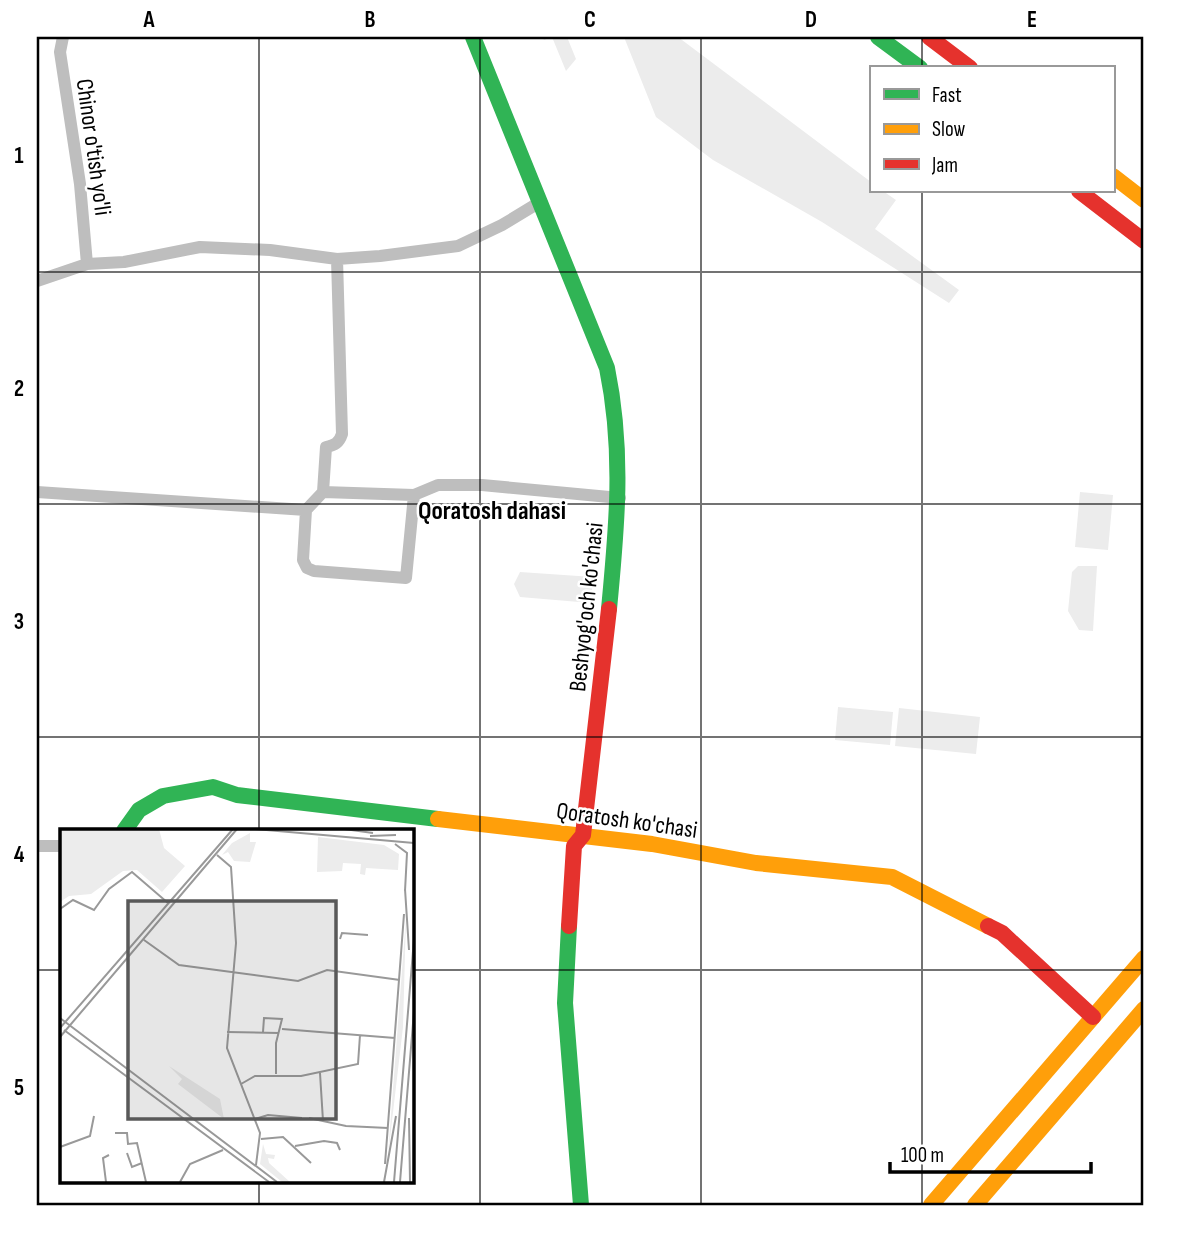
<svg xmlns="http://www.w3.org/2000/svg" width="1181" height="1242" font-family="'Sofia Sans Condensed',sans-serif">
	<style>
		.green { fill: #ececec }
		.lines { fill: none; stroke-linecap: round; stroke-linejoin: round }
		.street { stroke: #bebebe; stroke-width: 12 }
		.fast { stroke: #30b455; stroke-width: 16 }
		.slow { stroke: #ff9f0a; stroke-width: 16 }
		.jam { stroke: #e5322d; stroke-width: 16 }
		.grid { fill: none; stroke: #000; stroke-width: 2; stroke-opacity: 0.55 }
		.labels { text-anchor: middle; stroke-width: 5; stroke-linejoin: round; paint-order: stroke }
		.street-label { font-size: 24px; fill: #000; stroke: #fff }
		.neighbourhood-label { font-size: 26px; font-weight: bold; fill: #000; stroke: #fff }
		.inset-road { fill: none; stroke: #999; stroke-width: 2 }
		.view { fill: #595959; fill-opacity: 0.15; stroke: #595959; stroke-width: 3.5 }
		.inset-edge { fill: none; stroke: #000; stroke-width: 3.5 }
		.neatline { fill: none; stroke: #000; stroke-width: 2.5 }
		.grid-label { font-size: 23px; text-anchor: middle; font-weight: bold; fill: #000 }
	</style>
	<rect width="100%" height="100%" fill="#fff"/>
	<!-- green -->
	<path class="green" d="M542,37h25l9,22 -10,12 -14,-34 -8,3z
		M624,37h54l193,145v9h12l13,9 -21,29 84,61 -10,13 -127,-81 -109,-62 -57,-43z
		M1080,492l33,3 -5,55 -33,-3z
		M1078,566h19l-4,65 -14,-1 -11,-19 4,-39z
		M520,572l73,5 -2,26 -71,-6 -6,-13z
		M838,707l55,5 -3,33 -55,-5z
		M899,708l81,9 -4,37 -81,-8z"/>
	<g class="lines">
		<!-- street -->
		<path class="street" d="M63,37l-3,15 20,132 7,80
			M37,281l50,-17 37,-2 76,-15 70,3 67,9 43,-3 78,-10 44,-21 38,-23
			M37,492l269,18
			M323,492l3,-45c9,-2 13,-4 16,-13l-5,-175
			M414,495l-8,83 -92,-7 -7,-3 -4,-8 3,-50 17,-18 91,3 24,-10h44l138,13
			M37,846h24"/>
		<!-- fast -->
		<path class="fast" d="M473,37l134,331c17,83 10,158 2,241
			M878,37l42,31
			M124,831l15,-21 24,-14 50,-9 24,8 201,24
			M569,926l-4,77 16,202"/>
		<!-- slow -->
		<path class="slow" d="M1113,176l31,24
			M438,819l214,25 104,19 136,14 96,49
			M931,1205l213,-247
			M975,1205l169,-196"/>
		<!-- jam -->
		<path class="jam" d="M929,37l41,31
			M1079,191l65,50
			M569,926l5,-80 9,-11 26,-226
			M988,926l14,7 91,84"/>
	</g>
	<!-- grid -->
	<path class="grid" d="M259,37v794M480,37v1168M701,37v1168M922,37v31M922,191v1014M37,272h1107M37,504h1107M37,737h1107M37,970h24M411,970h733M259,1181v24"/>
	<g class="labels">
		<!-- street labels -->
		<g class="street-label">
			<text transform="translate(94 147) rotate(82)" y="8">Chinor o'tish yo'li</text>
			<text transform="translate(586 607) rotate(-84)" y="8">Beshyog'och ko'chasi</text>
			<text transform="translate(627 820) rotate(8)" y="8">Qoratosh ko'chasi</text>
		</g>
		<!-- neighbourhood labels -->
		<g class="neighbourhood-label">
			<text x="492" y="519">Qoratosh dahasi</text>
		</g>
	</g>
	<!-- overview -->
	<g transform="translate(60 829)">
		<rect width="354" height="354" fill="#fff"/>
		<path d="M0,0h99l5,19 21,18 -23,26 -25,-22 -14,1 -32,23 -22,2 -9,6zM190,4v9h6l-6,20 -16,-1 -6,-9 -6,3 10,-12zM258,8l66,8 15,9 -1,16 -32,-2 -1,7 -5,-1 1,-10 -18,-1 -1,8 -25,1zM346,89l-3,109 -15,128zM109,237l51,33 4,20 -46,-35 4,-5zM203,315l3,10 9,1 -1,4 -6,-1 1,5 21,19h-8l-22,-18z" fill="#ececec"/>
		<path class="inset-road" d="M195,0l159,14M284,0l29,4M310,7l26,-1M335,15l12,9 -2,38M157,26l14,12 5,76 -9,105 33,85 -4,32M345,60l4,61M0,80l13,-9 21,10 15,-21 23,-17 36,31M280,110l2,-6 26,2M84,111l35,25 119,16 29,-11 73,10M0,189l217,164M0,199l173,-199M222,200l113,9M4,201l205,152M167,203l52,1M203,203l1,-14 18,1 -6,24v31M0,208l177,-208M260,244l3,48M181,255l14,-8h46l57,-12 2,-29M249,289l37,8 42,2M349,289l1,64M195,290l13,-4 34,3M55,304h12l1,11 9,-1 9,39M201,310l22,-2 28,26M235,317l29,-5 13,2 3,7M0,318l30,-11 4,-20M67,324l5,14 10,-4M325,335l19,-250M46,353l-3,-24 6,-3M120,353l10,-18 33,-14M324,353l12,-66M334,353l20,-243M340,353l14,-171"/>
		<path class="view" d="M68,72h208v218h-208z"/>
		<rect width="354" height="354" class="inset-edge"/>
	</g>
	<!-- border -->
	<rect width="1181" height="1242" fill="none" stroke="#ffffff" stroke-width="77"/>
	<!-- legend -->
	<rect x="870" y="66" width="245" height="126" fill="#ffffff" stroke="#999999" stroke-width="2"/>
	<rect x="884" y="89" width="35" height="10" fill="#30b455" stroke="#999999" stroke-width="2"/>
	<text x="932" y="102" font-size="21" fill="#000000">Fast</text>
	<rect x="884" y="124" width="35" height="10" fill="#ff9f0a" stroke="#999999" stroke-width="2"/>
	<text x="932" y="136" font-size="21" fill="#000000">Slow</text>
	<rect x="884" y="159" width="35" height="10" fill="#e5322d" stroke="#999999" stroke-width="2"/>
	<text x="932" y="172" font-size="21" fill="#000000">Jam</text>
	<!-- scale -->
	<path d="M890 1162v10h201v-10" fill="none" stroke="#000000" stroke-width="3.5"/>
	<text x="901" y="1162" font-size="21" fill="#000000" stroke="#ffffff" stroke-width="5" paint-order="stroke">100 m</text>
	<rect x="38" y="38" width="1104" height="1166" class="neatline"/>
	<g class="grid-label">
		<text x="149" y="27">A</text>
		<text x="370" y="27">B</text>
		<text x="590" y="27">C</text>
		<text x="811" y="27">D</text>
		<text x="1032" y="27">E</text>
		<text x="19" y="163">1</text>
		<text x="19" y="396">2</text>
		<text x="19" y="629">3</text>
		<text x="19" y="862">4</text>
		<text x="19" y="1095">5</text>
	</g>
</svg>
